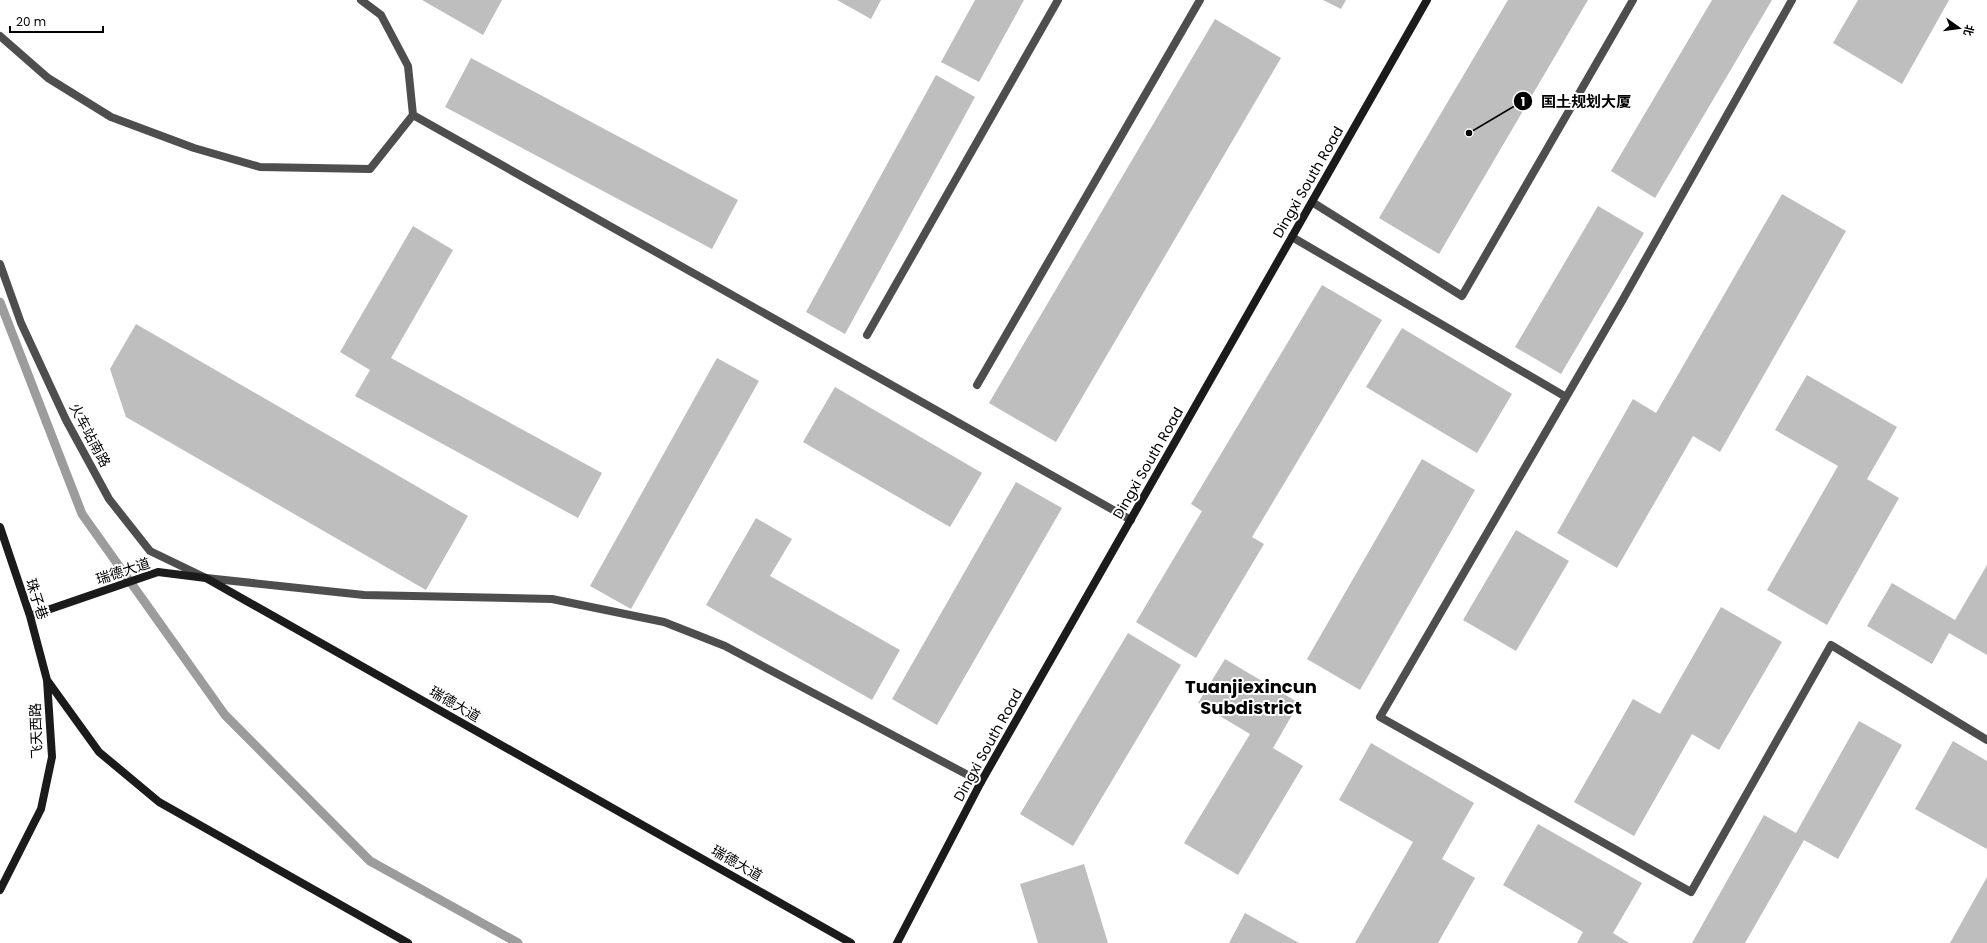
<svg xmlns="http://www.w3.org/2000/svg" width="1987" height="943" font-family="Poppins,'Noto Sans SC',sans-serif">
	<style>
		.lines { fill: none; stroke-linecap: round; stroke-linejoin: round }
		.stream { stroke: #9c9c9c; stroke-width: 9 }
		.building { fill: #bebebe }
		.lane { stroke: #4e4e4e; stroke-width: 8 }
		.street { stroke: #4e4e4e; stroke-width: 8 }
		.secondary { stroke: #1b1b1b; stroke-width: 8 }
		.labels { text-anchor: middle; stroke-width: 4; stroke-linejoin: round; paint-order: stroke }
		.street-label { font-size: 14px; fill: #000; stroke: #fff }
		.district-label { font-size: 18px; font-weight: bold; fill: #000; stroke: #fff }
		.leader { fill: none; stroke: #000; stroke-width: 1.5 }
		.callout-dot { fill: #000; stroke: #fff; stroke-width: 1.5 }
		.mark-label { font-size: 12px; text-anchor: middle; font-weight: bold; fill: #fff }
		.callout-label { font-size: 15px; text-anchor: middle; font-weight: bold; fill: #000; stroke: #fff; stroke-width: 4; stroke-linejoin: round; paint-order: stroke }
	</style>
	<rect width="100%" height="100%" fill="#fff"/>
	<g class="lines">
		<!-- stream -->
		<path class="stream" d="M0,302l82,212 143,201 145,146 148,82"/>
	</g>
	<!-- building -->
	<path class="building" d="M422,0h80l-19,35z
		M837,0h44l-10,19z
		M975,0h49l-45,82 -38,-20z
		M1323,0h23l-5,9z
		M1508,0h80l-149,254 -60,-36z
		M1712,0h60l-117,198 -44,-27z
		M1858,0h91l-47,84 -69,-41z
		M1215,19l66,39 -225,384 -67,-39z
		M471,58l267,142 -26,49 -267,-142z
		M936,75l39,22 -130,237 -39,-22z
		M1782,194l64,37 -126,221 -27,-16 -76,132 -60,-35 76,-134 23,14z
		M1598,206l46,27 -83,141 -46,-27z
		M413,226l40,24 -62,108 211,115 -24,45 -223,-122 15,-26 -30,-18z
		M1322,285l60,35 -130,217 12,7 -68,114 -60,-36 66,-111 -11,-7z
		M136,324l332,192 -42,74 -300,-173 -16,-48z
		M1402,328l110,66 -35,59 -111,-66z
		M717,358l42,23 -128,228 -41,-23z
		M1807,375l90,52 -30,52 32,19 -72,127 -60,-35 71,-124 -63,-36z
		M835,387l147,86 -32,54 -147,-85z
		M1422,459l53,31 -115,200 -53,-31z
		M1016,482l46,26 -125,217 -45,-26z
		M756,518l36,21 -22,37 130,74 -28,50 -166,-95z
		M1516,530l53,31 -53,90 -53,-31z
		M1987,565v90l-38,-22 -17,31 -65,-38 25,-43 63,37z
		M1721,607l61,35 -63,108 -27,-16 -58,102 -60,-34 59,-103 27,15z
		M1128,633l53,32 -108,181 -53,-32z
		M1225,659l74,44 -26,45 30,18 -65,109 -54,-32 66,-109 -52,-31z
		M1859,721l43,24 -64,114 -34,-19 -59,103h-53l72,-128 32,18z
		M1953,741l34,20v88l-72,-40z
		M1371,743l103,60 -32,56 33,19 -37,65h-83l58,-101 -74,-42z
		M1538,824l104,59 -29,50 16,10h-52l6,-11 -80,-47z
		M1084,864l24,79h-70l-18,-59z
		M1987,877v66h-37z
		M1245,913l54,30h-70z"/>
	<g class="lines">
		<!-- lane -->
		<path class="lane" d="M1792,0l-170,301 -242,416 311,175 140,-247 156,95
			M0,36l48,42 63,39 83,31 66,19 110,2 43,-54
			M1312,202l150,94 171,-296
			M1292,237l274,160
			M867,335l191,-335
			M977,385l223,-385"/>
		<!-- street -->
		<path class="street" d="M361,0l20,15 27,51 5,49 718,405
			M0,264l21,59 45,97 43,79 41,52 56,27 158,17 188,4 112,23 61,24 256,136"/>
		<!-- secondary -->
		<path class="secondary" d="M0,527l30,89 17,64 5,77 -11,52 -41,81
			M30,616l128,-44 48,6 645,365
			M47,680l52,72 60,50 249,141
			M897,943l84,-161 446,-782"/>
	</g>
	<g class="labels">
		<!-- street labels -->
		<g class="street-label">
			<text transform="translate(1308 182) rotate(-60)" y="5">Dingxi South Road</text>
			<text transform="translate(90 435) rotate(62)" y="5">火车站南路</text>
			<text transform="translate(1148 463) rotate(-60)" y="5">Dingxi South Road</text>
			<text transform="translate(123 571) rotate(-18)" y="5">瑞德大道</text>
			<text transform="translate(37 599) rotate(72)" y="5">珠子巷</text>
			<text transform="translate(455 704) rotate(30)" y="5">瑞德大道</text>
			<text transform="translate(36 731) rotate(-92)" y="5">飞天西路</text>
			<text transform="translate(988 745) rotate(-61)" y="5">Dingxi South Road</text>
			<text transform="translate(737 863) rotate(30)" y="5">瑞德大道</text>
		</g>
		<!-- district labels -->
		<g class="district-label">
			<text x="1251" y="693">Tuanjiexincun<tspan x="1251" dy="21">Subdistrict</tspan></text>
		</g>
	</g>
	<!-- callouts -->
	<path class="leader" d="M1469 133L1523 101"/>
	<g class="callout-dot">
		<circle cx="1469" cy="133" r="4"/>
		<circle cx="1523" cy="101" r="10"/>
	</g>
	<g class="mark-label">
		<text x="1523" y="106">1</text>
	</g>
	<g class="callout-label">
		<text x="1586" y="107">国土规划大厦</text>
	</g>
	<!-- north arrow -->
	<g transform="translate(1959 28) rotate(104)" stroke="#ffffff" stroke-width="3" paint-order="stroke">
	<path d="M0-3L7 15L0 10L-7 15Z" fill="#000000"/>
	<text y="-6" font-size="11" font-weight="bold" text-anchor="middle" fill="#000000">北</text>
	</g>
	<!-- scale -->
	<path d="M10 26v6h93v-6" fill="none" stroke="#000000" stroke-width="2"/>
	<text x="16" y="26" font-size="12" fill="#000000" stroke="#ffffff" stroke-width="3" paint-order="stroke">20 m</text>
</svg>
